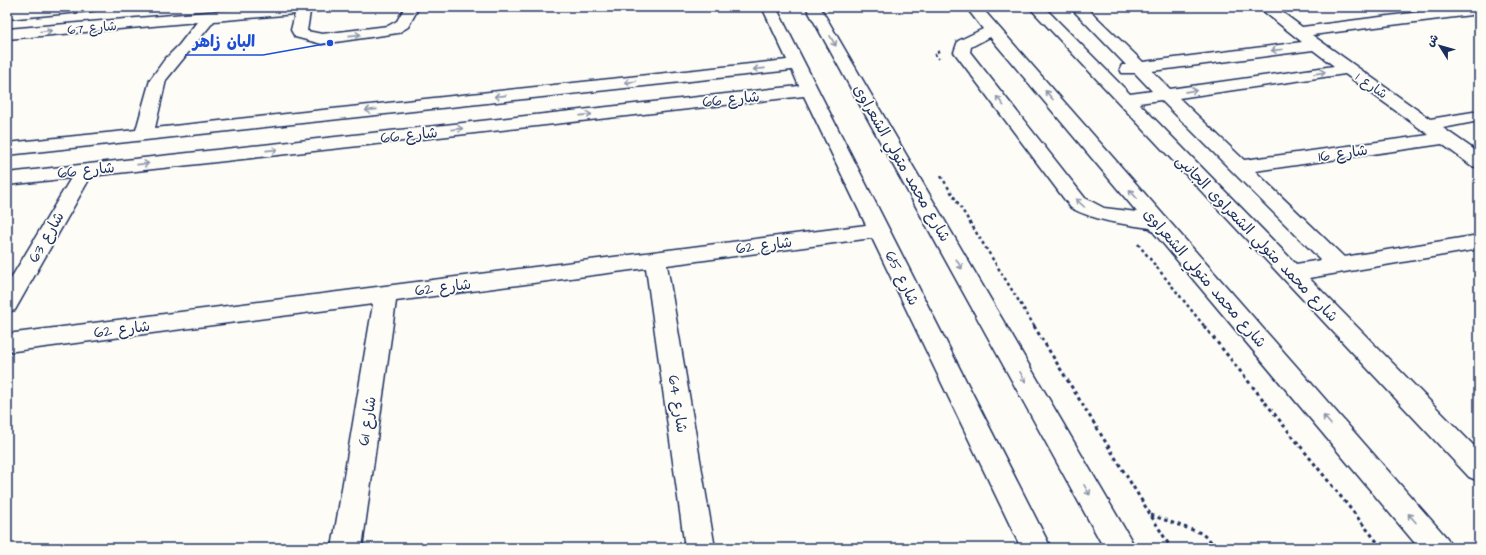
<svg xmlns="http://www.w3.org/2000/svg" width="1486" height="555" font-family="'Architects Daughter','Playpen Sans Arabic',sans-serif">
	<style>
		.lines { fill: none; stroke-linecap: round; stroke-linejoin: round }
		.minor-casing { stroke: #1b2f5e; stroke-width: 3 }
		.path-far2 { stroke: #1b2f5e; stroke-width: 2; stroke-dasharray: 2.5 2.5; stroke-linecap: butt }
		.path-far1 { stroke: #1b2f5e; stroke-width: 2.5; stroke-dasharray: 3 3; stroke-linecap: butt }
		.path { stroke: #1b2f5e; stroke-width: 3; stroke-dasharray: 3.5 3.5; stroke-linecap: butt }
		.minor { fill: #fdfcf7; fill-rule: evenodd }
		.oneway { stroke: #8c96aa }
		.labels { text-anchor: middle; stroke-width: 3.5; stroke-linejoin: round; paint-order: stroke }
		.far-street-label { font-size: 13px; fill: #1b2f5e; stroke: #fdfcf7 }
		.street-label { font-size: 15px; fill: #1b2f5e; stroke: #fdfcf7 }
		.leader { fill: none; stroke: #1d4ed8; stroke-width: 1.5 }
		.callout-dot { fill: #1d4ed8; stroke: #fdfcf7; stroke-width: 1.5 }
		.callout-label { font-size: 16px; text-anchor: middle; font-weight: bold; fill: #1d4ed8; stroke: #fdfcf7; stroke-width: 3.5; stroke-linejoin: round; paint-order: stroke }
	</style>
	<rect width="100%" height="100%" fill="#fdfcf7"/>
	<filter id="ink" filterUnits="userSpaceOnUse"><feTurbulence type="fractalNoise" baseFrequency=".025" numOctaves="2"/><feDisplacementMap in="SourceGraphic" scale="8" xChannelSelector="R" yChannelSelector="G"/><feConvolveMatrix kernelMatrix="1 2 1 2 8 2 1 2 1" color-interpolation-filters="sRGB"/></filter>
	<g filter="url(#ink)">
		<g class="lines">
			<!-- minor casing -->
			<g class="minor-casing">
				<path id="minor" d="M37,7h61l-2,3 -5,1 -84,8v-10z
					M267,7h60l-2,3 -15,2 -3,19 15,3 66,-8 9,-5 8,-14h14l-11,20 -10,6 -76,11 -27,-7 -4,-7 4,-16 -81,7 -48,59 -11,48 632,-68 -25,-53h14l275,541h-30l-149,-310 -205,27 48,283h-30l-39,-280 -250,33 -34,247h-30l41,-244 -366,48v-18l859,-109 -62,-129 -713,80 -76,134 -8,2v-27l64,-107 -64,7v-12l792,-87 -7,-16 -785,85v-12l129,-13 14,-50 15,-21 14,-14 18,-23 -190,17v-10z
					M806,7h14l310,531 5,10h-31z
					M966,7h15l466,531 5,10h-33l-269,-320c-28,-4 -54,-7 -79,-20l-117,-156 4,-11 25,-12zM990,37l147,175 -33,-4 -19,-10 -115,-146 1,-5z
					M1029,7h15l86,87 22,-3 -17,-18h-13l-2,-4 2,-4h4l-56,-58h16l57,55 159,-20 -44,-35h17l27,20 157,-20h20v7l-167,21 118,84 49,-8v10l-36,7 36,25v15l-7,-2 -30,-22 -187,27 89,86 135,-22v14l-170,29 170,173v30l-10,-4zM1313,50l21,16 -164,23 -18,-18zM1345,74l84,61 -185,25 -65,-62zM1161,100l160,160 -25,4 -157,-161z"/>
			</g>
			<!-- path-far2 -->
			<path class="path-far2" d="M942,7l5,1
				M939,51l-4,3 4,5"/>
			<!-- path-far1 -->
			<path class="path-far1" d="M941,176l94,151
				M1138,244l67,83"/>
			<!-- path -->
			<path class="path" d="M1034,326l137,222
				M1204,326l178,222
				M1151,515l50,18 18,15"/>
			<!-- minor -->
			<use href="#minor" class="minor"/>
		</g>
		<!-- one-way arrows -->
		<defs><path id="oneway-shaft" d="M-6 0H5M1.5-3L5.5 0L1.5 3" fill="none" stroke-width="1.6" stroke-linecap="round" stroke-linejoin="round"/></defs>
		<g class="oneway">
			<use href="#oneway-shaft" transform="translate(46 31) rotate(-5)"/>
			<use href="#oneway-shaft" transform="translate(355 35) rotate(-6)"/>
			<use href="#oneway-shaft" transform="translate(833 41) rotate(60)"/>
			<use href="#oneway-shaft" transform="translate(1277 50) rotate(173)"/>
			<use href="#oneway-shaft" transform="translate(759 69) rotate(174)"/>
			<use href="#oneway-shaft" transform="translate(1320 73) rotate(-8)"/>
			<use href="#oneway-shaft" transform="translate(630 82) rotate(174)"/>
			<use href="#oneway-shaft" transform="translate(1191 91) rotate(-8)"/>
			<use href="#oneway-shaft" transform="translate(1049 95) rotate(-131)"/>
			<use href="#oneway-shaft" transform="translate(500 96) rotate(174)"/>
			<use href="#oneway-shaft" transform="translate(1000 101) rotate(-128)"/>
			<use href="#oneway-shaft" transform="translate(371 110) rotate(174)"/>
			<use href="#oneway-shaft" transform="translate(586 115) rotate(-6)"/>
			<use href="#oneway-shaft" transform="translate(457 129) rotate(-6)"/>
			<use href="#oneway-shaft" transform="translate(272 150) rotate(-6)"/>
			<use href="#oneway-shaft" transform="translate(143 164) rotate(-6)"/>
			<use href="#oneway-shaft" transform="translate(1133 194) rotate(-131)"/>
			<use href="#oneway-shaft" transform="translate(1080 203) rotate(-138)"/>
			<use href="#oneway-shaft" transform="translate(959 264) rotate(60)"/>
			<use href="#oneway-shaft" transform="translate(1023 377) rotate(60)"/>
			<use href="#oneway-shaft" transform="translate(1327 420) rotate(-131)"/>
			<use href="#oneway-shaft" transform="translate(1087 490) rotate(60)"/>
			<use href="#oneway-shaft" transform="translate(1412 518) rotate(-131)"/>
		</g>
	</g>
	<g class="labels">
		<!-- far-street labels -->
		<g class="far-street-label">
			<text transform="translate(92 27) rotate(-5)" y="5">شارع 67</text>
			<text transform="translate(1372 85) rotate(35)" y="5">شارع 1</text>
		</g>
		<!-- street labels -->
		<g class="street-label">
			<text transform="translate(731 99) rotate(-6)" y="5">شارع 66</text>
			<text transform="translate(409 135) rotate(-6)" y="5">شارع 66</text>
			<text transform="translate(1343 153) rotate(-8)" y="5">شارع 16</text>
			<text transform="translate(902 163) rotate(60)" y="5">شارع محمد متولي الشعراوى</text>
			<text transform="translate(86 170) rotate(-6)" y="5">شارع 66</text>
			<text transform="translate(46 237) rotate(-60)" y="5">شارع 63</text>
			<text transform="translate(1257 238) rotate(46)" y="5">شارع محمد متولي الشعراوى الجانبى</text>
			<text transform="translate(764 245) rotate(-7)" y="5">شارع 62</text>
			<text transform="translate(902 278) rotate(64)" y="5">شارع 65</text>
			<text transform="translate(1205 278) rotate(49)" y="5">شارع محمد متولي الشعراوى</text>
			<text transform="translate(443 287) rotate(-7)" y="5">شارع 62</text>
			<text transform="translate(122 329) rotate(-7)" y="5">شارع 62</text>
			<text transform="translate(678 404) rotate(81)" y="5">شارع 64</text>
			<text transform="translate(367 421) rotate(-81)" y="5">شارع 61</text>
		</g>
	</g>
	<!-- callouts -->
	<path class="leader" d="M330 43L263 55H185"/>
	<circle class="callout-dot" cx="330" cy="43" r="4"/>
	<g class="callout-label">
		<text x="224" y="47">البان زاهر</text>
	</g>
	<!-- margin -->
	<rect width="1486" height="555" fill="none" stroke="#fdfcf7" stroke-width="24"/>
	<rect x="12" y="12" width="1462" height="531" fill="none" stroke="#1b2f5e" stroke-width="1.5" filter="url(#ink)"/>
	<!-- north arrow -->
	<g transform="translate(1440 46) rotate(307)" stroke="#fdfcf7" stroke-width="3" paint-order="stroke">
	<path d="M0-3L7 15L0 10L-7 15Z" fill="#1b2f5e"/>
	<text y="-6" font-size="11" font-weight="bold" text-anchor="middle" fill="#1b2f5e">ش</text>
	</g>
</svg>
